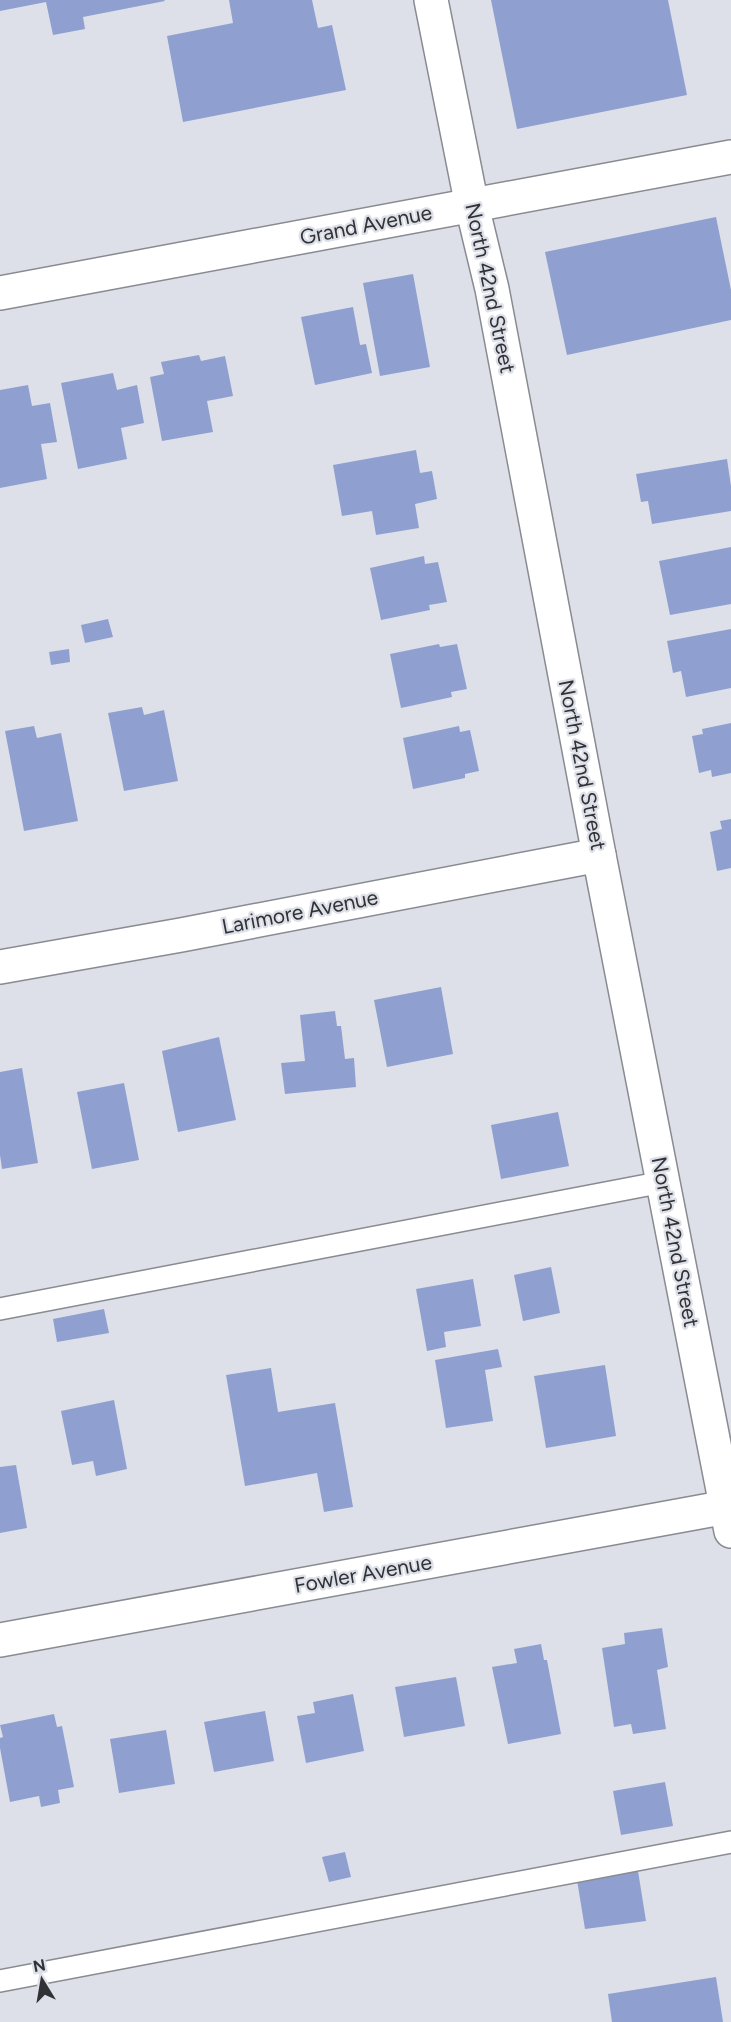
<svg xmlns="http://www.w3.org/2000/svg" width="731" height="2022" font-family="Figtree,sans-serif">
	<style>
		.building { fill: #8fa0d0 }
		.lines { fill: none; stroke-linecap: round; stroke-linejoin: round }
		.service-casing { stroke: #888b91; stroke-width: 24 }
		.minor-casing { stroke: #888b91; stroke-width: 36 }
		.secondary-casing { stroke: #888b91; stroke-width: 36 }
		.service { stroke: #fff; stroke-width: 21 }
		.minor { stroke: #fff; stroke-width: 33 }
		.secondary { stroke: #fff; stroke-width: 33 }
		.labels { text-anchor: middle; stroke-width: 4.5; stroke-linejoin: round; paint-order: stroke }
		.street-label { font-size: 21px; fill: #313235; stroke: #dde0e8 }
	</style>
	<rect width="100%" height="100%" fill="#dde0e8"/>
	<!-- building -->
	<path class="building" d="M0,0h164l1,1 -82,16 2,12 -32,6 -7,-33 -46,9z
		M229,0h83l6,28 14,-3 14,65 -163,32 -16,-86 66,-13z
		M491,0h177l19,95 -170,34z
		M716,217l15,73v30l-164,35 -22,-103z
		M413,274l17,93 -50,9 -17,-93z
		M353,307l7,38 6,-1 6,29 -57,12 -14,-68z
		M199,355l2,6 24,-5 8,40 -26,5 6,31 -51,9 -12,-64 14,-3 -3,-12z
		M113,373l4,17 20,-5 7,38 -23,5 6,31 -49,10 -17,-86z
		M28,385l4,21 18,-3 7,39 -16,2 6,35 -47,9v-98z
		M416,450l4,23 12,-2 5,28 -22,5 4,24 -43,7 -4,-24 -30,5 -9,-51z
		M727,459l4,27v25l-79,13 -4,-23 -7,1 -5,-28z
		M731,547v57l-61,11 -11,-54z
		M424,556l1,8 13,-2 9,40 -18,3 1,5 -49,10 -11,-52z
		M108,619l5,18 -28,6 -4,-18z
		M731,629v59l-45,9 -5,-26 -8,2 -6,-32z
		M439,644l1,3 17,-3 10,45 -16,3 1,5 -51,11 -11,-54z
		M69,649l1,13 -19,3 -2,-13z
		M142,707l2,8 20,-5 14,71 -54,10 -16,-78z
		M731,723v50l-19,4 -1,-7 -12,3 -7,-37 11,-2 -1,-5z
		M34,726l3,12 24,-5 17,88 -54,10 -19,-100z
		M459,726l1,6 10,-2 9,41 -14,3v4l-52,11 -10,-51z
		M731,819v49l-14,3 -7,-39 12,-3 -2,-8z
		M441,987l12,67 -66,13 -13,-67z
		M335,1011l2,15h4l4,33 9,-1 2,29 -71,7 -4,-31 24,-2 -5,-46z
		M219,1037l17,83 -58,12 -16,-81z
		M22,1068l16,95 -36,6 -2,-14v-83z
		M124,1083l15,77 -47,9 -15,-77z
		M558,1112l11,54 -68,13 -10,-54z
		M551,1267l9,46 -37,8 -9,-46z
		M473,1279l8,47 -37,6 2,15 -19,4 -11,-62z
		M104,1309l5,24 -52,9 -4,-23z
		M498,1349l4,18 -17,3 8,51 -47,7 -11,-68z
		M605,1365l11,71 -70,12 -12,-72z
		M271,1368l7,44 57,-9 18,104 -29,5 -7,-39 -72,13 -19,-111z
		M114,1400l13,69 -31,7 -3,-15 -21,4 -11,-54z
		M16,1465l11,63 -27,5v-66z
		M662,1628l6,39 -11,3 9,59 -33,5 -2,-10 -17,3 -12,-79 23,-4 -1,-11z
		M541,1644l3,16h3l14,74 -53,10 -16,-77 25,-4 -3,-14z
		M456,1677l9,49 -61,11 -9,-50z
		M353,1694l11,57 -58,12 -9,-47 18,-3 -2,-11z
		M265,1711l9,50 -60,11 -10,-50z
		M54,1714l3,13 5,-1 12,61 -16,3 2,13 -19,4 -2,-11 -29,6 -10,-54v-10l3,-1 -3,-12z
		M166,1730l9,54 -56,9 -9,-54z
		M665,1782l8,44 -52,9 -8,-44z
		M345,1852l6,25 -22,5 -7,-25z
		M638,1871l8,50 -61,8 -8,-49z
		M716,1977l7,45h-111l-4,-28z"/>
	<g class="lines">
		<!-- service casing -->
		<g class="service-casing">
			<path id="service" d="M0,1309l663,-127
				M0,1981l731,-139"/>
		</g>
		<!-- minor casing -->
		<g class="minor-casing">
			<path id="minor" d="M0,293l731,-136
				M0,967l181,-32 418,-80
				M0,1640l727,-133"/>
		</g>
		<!-- secondary casing -->
		<g class="secondary-casing">
			<path id="secondary" d="M431,0l41,206 20,83 107,566 132,676"/>
		</g>
		<!-- service -->
		<use href="#service" class="service"/>
		<!-- minor -->
		<use href="#minor" class="minor"/>
		<!-- secondary -->
		<use href="#secondary" class="secondary"/>
	</g>
	<g class="labels">
		<!-- street labels -->
		<g class="street-label">
			<text transform="translate(366 225) rotate(-11)" y="7">Grand Avenue</text>
			<text transform="translate(490 288) rotate(78)" y="7">North 42nd Street</text>
			<text transform="translate(582 765) rotate(79)" y="7">North 42nd Street</text>
			<text transform="translate(300 912) rotate(-11)" y="7">Larimore Avenue</text>
			<text transform="translate(675 1242) rotate(79)" y="7">North 42nd Street</text>
			<text transform="translate(363 1574) rotate(-10)" y="7">Fowler Avenue</text>
		</g>
	</g>
	<!-- north arrow -->
	<g transform="translate(42 1980) rotate(349)" stroke="#dde0e8" stroke-width="4.5" paint-order="stroke">
	<path d="M0-4.5L10 22L0 15L-10 22Z" fill="#313235"/>
	<text y="-9" font-size="16" font-weight="bold" text-anchor="middle" fill="#313235">N</text>
	</g>
</svg>
